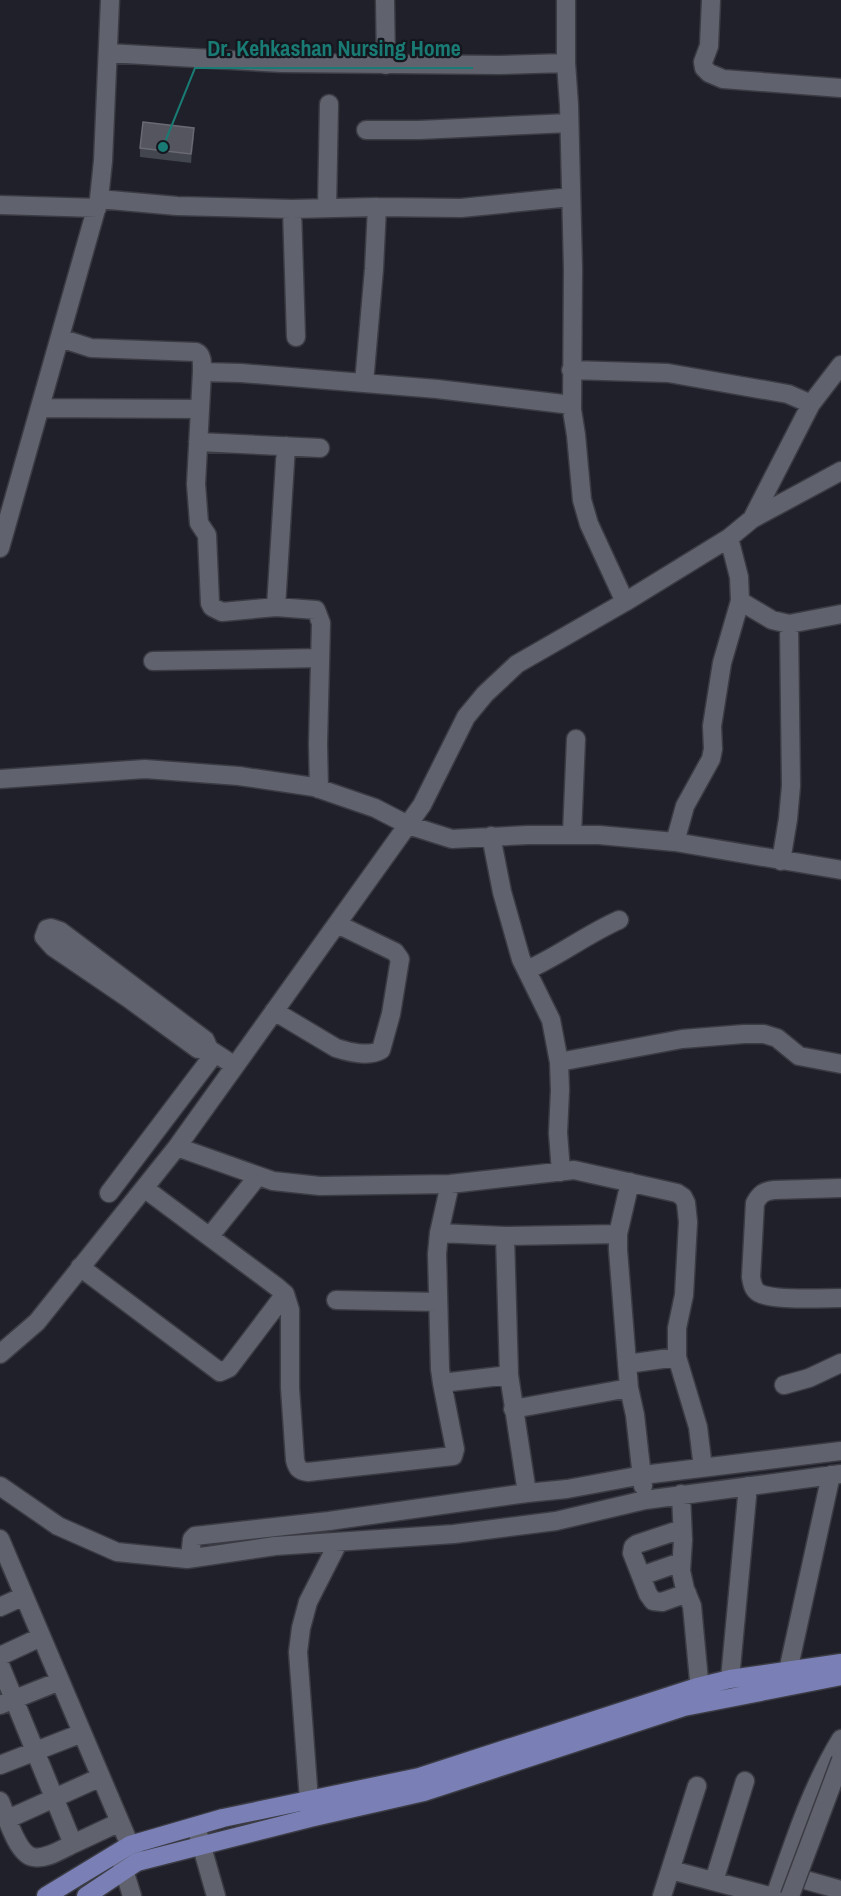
<svg xmlns="http://www.w3.org/2000/svg" width="841" height="1896" font-family="'Archivo Narrow',sans-serif">
	<style>
		.lines { fill: none; stroke-linecap: round; stroke-linejoin: round }
		.minor-casing { stroke: #3b3b44; stroke-width: 21 }
		.major-casing { stroke: #3b3b44; stroke-width: 21 }
		.minor { stroke: #60626d; stroke-width: 18 }
		.major { stroke: #7a7fb5; stroke-width: 18 }
		.minor-bridge-casing { stroke: #3b3b44; stroke-width: 21; stroke-linecap: butt }
		.minor-bridge { stroke: #60626d; stroke-width: 18 }
		.wall { fill: #43454f }
		.shaded-wall { fill: #2e3039 }
		.building { fill: #54555f; stroke: #696a73; stroke-width: 1.5 }
		.leader { fill: none; stroke: #197b74; stroke-width: 2 }
		.callout-dot { fill: #197b74; stroke: #15171f; stroke-width: 2 }
		.callout-label { font-size: 22px; text-anchor: middle; font-weight: bold; fill: #197b74; stroke: #15171f; stroke-width: 4.5; stroke-linejoin: round; paint-order: stroke }
	</style>
	<rect width="100%" height="100%" fill="#1f2029"/>
	<g class="lines">
		<!-- minor casing -->
		<g class="minor-casing">
			<path id="minor" d="M385,0l1,65
				M566,0v63l3,42 4,164 -1,141 4,25 6,65 7,24 36,78
				M711,0l-2,46 -6,16 1,6 5,5 14,6 118,9
				M108,53l174,10 218,2 66,-2
				M366,130h53l150,-7
				M99,199l78,7 115,3 85,-2 84,1 110,-11
				M0,205l97,3
				M327,208l2,-104
				M292,209l4,128
				M60,338l31,10 105,4c7,3 6,12 6,20l-6,112 3,39 8,12 3,68 2,4 10,5 54,-5 40,3 5,13 -3,121 1,45
				M571,370l97,3 120,21 23,10
				M202,372l39,1 196,16 135,16
				M364,383l10,-114 3,-62
				M40,408l160,1
				M198,442l122,6
				M752,519l89,-48
				M0,548l99,-349 4,-38 7,-161
				M740,601l32,19 17,4 52,-10
				M276,607l10,-161
				M153,661l167,-3
				M0,779l145,-10 94,7 75,11 61,21 33,17 44,14 76,-4h71l76,7 166,28
				M572,834l4,-95
				M491,836l11,56 19,67 30,61 8,42 1,28 -2,43 3,39
				M675,842l10,-36 26,-47 2,-10 -1,-23 10,-63 18,-62 -1,-24 -10,-39
				M781,861l7,-42 3,-33 -2,-162
				M527,970c32,-14 60,-36 92,-50
				M274,1011l62,37c12,4 33,9 45,2l10,-36 9,-55 -5,-7 -58,-28
				M209,1049h-11l-70,-51 -75,-51 -9,-10 3,-8 4,-1 9,3 145,109 4,9 26,17
				M559,1062l123,-23 62,-5h20l13,4 22,18 42,8
				M177,1147l96,34 47,5 130,-2 124,-14 103,23 6,4 3,6 2,19 -4,73 -7,33v29l-50,7
				M630,1182l-12,52v16l11,138 6,27 8,71
				M450,1184l-11,49 -2,21 3,115 2,14 67,-8
				M144,1188l133,99 8,7 5,16v78l5,72c2,8 4,11 13,12l145,-16 2,-7 -13,-66
				M841,1188l-67,2c-10,1 -14,4 -19,13l-4,74c1,6 2,13 8,16 14,8 64,5 82,5
				M109,1193l106,-140
				M439,1233l66,3
				M618,1234l-113,2 4,139 18,118 40,-4 76,-14 198,-24
				M210,1236l48,-60
				M80,1267l140,105 9,-4 56,-74
				M336,1300l102,2
				M0,1354l37,-32 140,-175 245,-342 44,-88 19,-23 32,-30 108,-62 104,-64 23,-19 59,-115 30,-39
				M677,1357l21,70 5,41
				M784,1385l25,-7 32,-15
				M513,1409l116,-21
				M0,1486l58,40 59,26 70,7 88,-13 179,-12 102,-13 89,-21 196,-26
				M681,1494l2,46 -2,31 4,18 7,17 9,96
				M682,1529l-45,15 -4,3 -1,6 16,41 5,7 9,1 25,-9
				M0,1539l137,323
				M190,1558l2,-19 3,-3 134,-15 198,-28
				M641,1576l40,-14
				M0,1607l24,-11
				M0,1656l41,-19
				M0,1665l73,179c-11,5 -27,16 -40,13 -16,-3 -27,-42 -33,-56
				M788,1671l43,-196
				M730,1679l18,-193
				M0,1705l60,-24
				M0,1765l82,-32
				M310,1814l-12,-162 3,-24 7,-26 30,-59
				M8,1819l93,-42
				M196,1826l20,70
				M73,1844l47,-22
				M120,1857l12,39
				M671,1870l98,26
				M784,1874l57,16
				M714,1881l31,-100
				M662,1896l35,-110
				M775,1896c19,-54 36,-108 66,-157"/>
		</g>
		<!-- major casing -->
		<g class="major-casing">
			<path id="major" d="M46,1896l84,-51 93,-27 196,-41 278,-90 33,-8 111,-16
				M86,1896l51,-34 173,-44 114,-26 260,-85 157,-31"/>
		</g>
		<!-- minor -->
		<use href="#minor" class="minor"/>
		<!-- major -->
		<use href="#major" class="major"/>
		<!-- minor-bridge casing -->
		<g class="minor-bridge-casing">
			<path id="minor-bridge" d="M790,1896l51,-136"/>
		</g>
		<!-- minor-bridge -->
		<use href="#minor-bridge" class="minor-bridge"/>
	</g>
	<!-- wall -->
	<path class="wall" d="M194,136l-3,27 -51,-6v-9z"/>
	<!-- shaded-wall -->
	<path class="shaded-wall" d="M194,128v8l-3,27v-9z"/>
	<!-- building -->
	<path class="building" d="M143,122l51,6 -3,26 -51,-6z"/>
	<!-- callouts -->
	<path class="leader" d="M163 147L195 68H473"/>
	<circle class="callout-dot" cx="163" cy="147" r="6"/>
	<g class="callout-label">
		<text x="334" y="56">Dr. Kehkashan Nursing Home</text>
	</g>
</svg>
